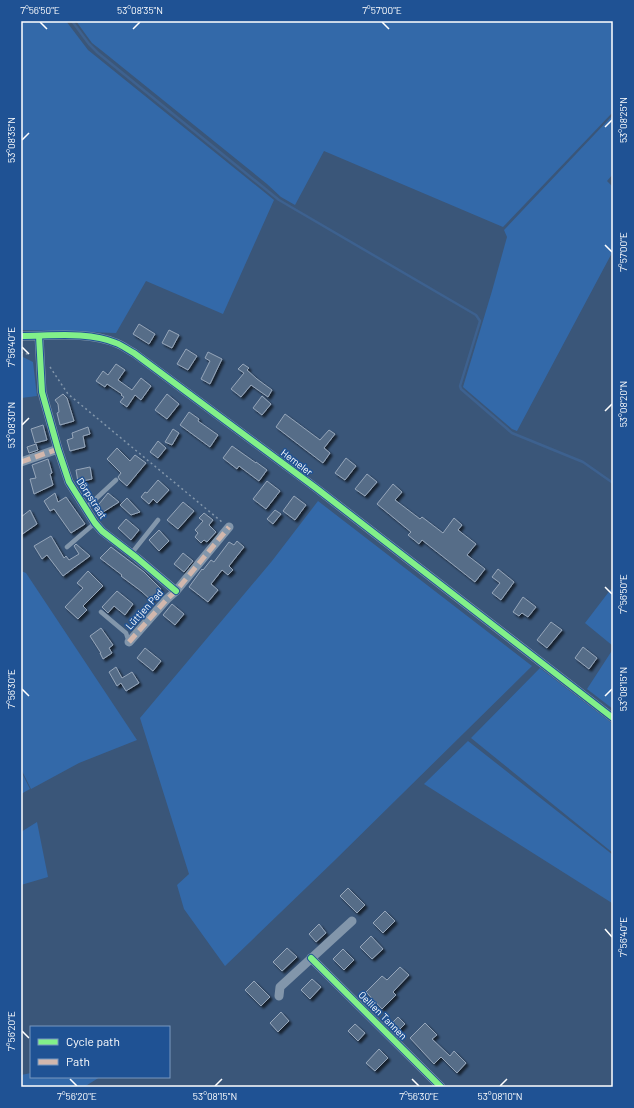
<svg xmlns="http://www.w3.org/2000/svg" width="634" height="1108" font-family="Barlow,sans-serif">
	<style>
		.green { fill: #3369a9 }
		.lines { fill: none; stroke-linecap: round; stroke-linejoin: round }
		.stream { stroke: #3d618f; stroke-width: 2.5 }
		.building { fill: #566d88; stroke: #96a6ba; filter: url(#shadow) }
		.path { stroke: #8296ab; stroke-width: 1.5; stroke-dasharray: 2 3; stroke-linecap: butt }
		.lane { stroke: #8296ab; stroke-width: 4.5 }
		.street { stroke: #8296ab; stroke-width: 9 }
		.quiet { stroke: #d1b7ad; stroke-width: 5; stroke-dasharray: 10 5; stroke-linecap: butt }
		.cycleway-casing { stroke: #1f5294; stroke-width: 8 }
		.cycleway { stroke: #82f089; stroke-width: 6 }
		.ticks { fill: none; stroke: #fff; stroke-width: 1.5 }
		.labels { text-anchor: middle; stroke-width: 3; stroke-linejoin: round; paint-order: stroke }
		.street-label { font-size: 10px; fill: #fff; stroke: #1f5294 }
		.neatline { fill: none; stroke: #fff; stroke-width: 1.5 }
		.ticks-label { font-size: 10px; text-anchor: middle; fill: #fff }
	</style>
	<defs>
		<filter id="shadow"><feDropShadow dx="2.5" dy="2.5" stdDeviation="1" flood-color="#0009"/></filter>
	</defs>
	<rect width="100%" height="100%" fill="#3a5679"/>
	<!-- green -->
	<path class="green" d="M21,21h45l22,29 186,150 -51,114 -77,-33 -30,52 -95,-3z
		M76,21h537v91l-110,115 -179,-76 -29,54 -14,-8 -14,-13 -166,-134 -9,-7z
		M613,115v59l-6,7 6,6v64l-96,180 -5,-2 -49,-42 29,-96 15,-54 -3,-7z
		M21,356l12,6 4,34 -16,2z
		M318,501l214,165 -198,195 -109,105 -41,-57 -7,-24 12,-11 -49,-156 132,-157z
		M21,571l5,2 111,167 -58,23 -48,26 -10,-20z
		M611,589l2,2v55l-28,-23z
		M613,649v60l-26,-20z
		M540,668l73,56v129l-142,-115z
		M468,741l145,114v47l-1,1 -188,-119z
		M21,771l9,18 -9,5z
		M37,822l11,55 -27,8v-53z
		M31,1073v4h69l-16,10h-63v-12z"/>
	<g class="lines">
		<!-- stream -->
		<path class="stream" d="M72,21l17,23 9,9 181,147 197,115 4,6 -20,65 1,3 51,44 71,29 30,21"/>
	</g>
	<!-- building -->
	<path class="building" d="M139,324l16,10 -6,10 -16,-10z
		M169,330l10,5 -7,13 -10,-5z
		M186,349l11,7 -9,14 -11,-6z
		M208,352l14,7 -12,25 -9,-5 9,-18 -5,-3z
		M116,364l9,6 -7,10 14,10 9,-12 10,8 -10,14 -6,-5 -8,12 -7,-5 4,-5 -3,-2 1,-1 -15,-10 -2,3 -9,-6 7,-10 5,4z
		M243,364l6,4 -2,2 10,9 15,11 -4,7 -17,-12 -10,12 -10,-8 13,-16 -6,-4z
		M63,394l4,4 7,23 -14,4 -3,-12 2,-1 -1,-8 -3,-4z
		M167,394l12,10 -12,15 -12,-9z
		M262,396l9,8 -9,11 -9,-7z
		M189,412l10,7 -1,2 20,14 -8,12 -30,-22z
		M285,414l35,26 9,-10 6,4 -11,14 6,5 -7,10 -47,-36z
		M43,425l4,15 -12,3 -4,-14z
		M88,427l2,7 -7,2 2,11 -15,4 -3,-11 6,-2 -1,-5z
		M173,429l6,4 -7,12 -7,-3z
		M158,441l8,7 -8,10 -8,-6z
		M36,444l2,6 -9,3 -2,-6z
		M232,446l24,17v-1l11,8 -8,11 -20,-15 -2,3 -14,-11z
		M117,448l13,13 5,-6 11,8 -19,23 -7,-6 -2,-3 3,-4 -14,-14z
		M346,458l10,8 -11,14 -10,-7z
		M48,459l4,14 -2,1 3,11 -19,9 -4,-15 6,-1 -4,-13z
		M90,467l2,12 -14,3 -2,-12z
		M367,474l10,8 -12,14 -10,-7z
		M158,480l11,10 -12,13 -4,-4 -4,5 -8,-7 4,-5 2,1z
		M267,481l13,10 -14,18 -13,-10z
		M393,484l9,8 -7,8 25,19 2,-2 21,16 11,-15 8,7 -4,5 18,14 -9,11 18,14 -10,13 -53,-42 -3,4 -11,-9 3,-3 -34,-28z
		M55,493l3,9 8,-5 19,27 -14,9 -17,-24 -4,2 -6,-10z
		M108,493l11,9 -19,12 -5,-5z
		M294,496l12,9 -11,15 -12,-9z
		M127,498l13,14 -9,3 -11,-10z
		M183,502l11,9 -16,18 -11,-9z
		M30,510l7,14 -16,11v-18z
		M275,510l6,4 -8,10 -6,-5z
		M204,513l9,7 -4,5 7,7 -9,10 -3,-2 -3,3 -6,-6 3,-4 -3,-3 8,-9 -4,-3z
		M126,519l13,11 -8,10 -13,-12z
		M159,530l10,11 -10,10 -10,-11z
		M51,536l13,22 2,-2 3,4 10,-6 -5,-8 2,-2 14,12 -27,20 -16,-21 -5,4 -8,-13z
		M237,541l7,6 -15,19 4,4 -5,5 -6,-5 -11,14 7,6 -10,12 -19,-15 13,-18 1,1 8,-10 3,2 15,-20 5,3z
		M111,547l33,25 17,17 -10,11 -10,-9 -20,-15 1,-1 -22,-17z
		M183,553l10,8 -9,11 -10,-8z
		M498,569l16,13 -13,18 -9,-7 8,-10 -8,-6z
		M88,571l15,15 -20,20 4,4 -9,9 -13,-12 18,-19 -6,-5z
		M117,591l16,13 -8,11 -11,-9 -6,7 -6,-6z
		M523,597l13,10 -8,10 -6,-4 -3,3 -6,-4z
		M172,604l12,10 -9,11 -12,-10z
		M551,622l11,8 -15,18 -10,-8z
		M101,628l12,17 -4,3 3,5 -9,6 -3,-6h1l-11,-17z
		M583,647l14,11 -8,11 -14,-11z
		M145,648l16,13 -8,10 -16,-13z
		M116,667l6,11 10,-6 7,11 -13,8 -5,-8 -4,3 -8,-14z
		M348,888l17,17 -8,8 -17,-17z
		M385,911l10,10 -12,12 -10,-10z
		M319,924l7,9 -10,9 -7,-8z
		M371,936l12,13 -11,10 -12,-12z
		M287,948l10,9 -15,14 -9,-9z
		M343,949l11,11 -10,10 -11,-11z
		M400,967l9,8 -16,17 3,3 -14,14 -16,-17 16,-16 5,4z
		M312,979l9,8 -11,12 -9,-9z
		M254,981l16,16 -9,9 -16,-16z
		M281,1012l8,9 -11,11 -8,-9z
		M398,1017l7,7 -6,6 -7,-7z
		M425,1023l12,12 -5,4 18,17 4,-5 12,12 -9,10 -16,-16 -7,7 -24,-26z
		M355,1024l10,9 -7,8 -10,-10z
		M379,1049l9,9 -13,13 -9,-8z"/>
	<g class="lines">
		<!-- path -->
		<path class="path" d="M21,352l9,3
			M50,367l18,27 154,128"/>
		<!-- lane -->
		<path class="lane" d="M86,508l30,-28
			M67,547l28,-24
			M131,554l27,-34
			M101,612l25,21 3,9"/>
		<!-- street -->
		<path class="street" d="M21,336c29,0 68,-5 95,7 6,2 12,7 18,10l182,135 297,230
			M39,336l3,56 16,57 11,33 26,41 7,8 35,27 39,33
			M21,462l37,-13
			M129,642l38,-43 9,-8 53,-64
			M311,958l130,129
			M279,996l1,-9 72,-66"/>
		<!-- quiet -->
		<path class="quiet" d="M21,462l37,-13
			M129,642l38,-43 9,-8 53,-64"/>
		<!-- cycleway casing -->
		<g class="cycleway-casing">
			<path id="cycleway" d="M21,336c29,0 68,-5 95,7 6,2 12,7 18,10l182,135 297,230
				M39,336l3,56 16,57 11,33 26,41 7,8 35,27 39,33
				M311,958l130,129"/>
		</g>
		<!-- cycleway -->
		<use href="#cycleway" class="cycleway"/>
	</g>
	<!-- ticks -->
	<path class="ticks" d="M40,22l7,7M382,22l7,7M133,29l7,-7M605,127l7,-7M22,140l7,-7M605,245l7,7M22,347l7,7M605,411l7,-7M22,425l7,-7M605,587l7,7M22,689l7,7M605,696l7,-7M605,929l7,8M22,1031l7,7M70,1079l7,7M412,1079l7,7M215,1086l7,-7M500,1086l7,-7"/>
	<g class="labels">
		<!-- street labels -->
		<g class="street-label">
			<text transform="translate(297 462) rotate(37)" y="4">Hemeler</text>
			<text transform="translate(92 498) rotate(57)" y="4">Dörpstraat</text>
			<text transform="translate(144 609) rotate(-48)" y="4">Lüttjen Pad</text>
			<text transform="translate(383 1015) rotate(45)" y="4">Oellien Tannen</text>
		</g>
	</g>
	<!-- border -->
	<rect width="634" height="1108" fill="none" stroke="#1f5294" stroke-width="44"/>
	<!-- legend -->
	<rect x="30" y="1026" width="140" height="52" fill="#1f5294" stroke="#7997bf"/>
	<rect x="38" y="1039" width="20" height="6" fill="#82f089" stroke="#7997bf"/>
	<text x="66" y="1046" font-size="12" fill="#ffffff">Cycle path</text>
	<rect x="38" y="1059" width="20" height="6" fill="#d1b7ad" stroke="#7997bf"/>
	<text x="66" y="1066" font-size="12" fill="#ffffff">Path</text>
	<rect x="22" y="22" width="590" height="1064" class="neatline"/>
	<g class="ticks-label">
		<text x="40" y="14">7°56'50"E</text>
		<text x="140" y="14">53°08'35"N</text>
		<text x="382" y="14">7°57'00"E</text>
		<text transform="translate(623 120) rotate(-90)" y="4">53°08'25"N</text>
		<text transform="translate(11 140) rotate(-90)" y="4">53°08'35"N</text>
		<text transform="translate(623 252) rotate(-90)" y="4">7°57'00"E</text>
		<text transform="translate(11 347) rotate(-90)" y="4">7°56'40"E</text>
		<text transform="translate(623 404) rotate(-90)" y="4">53°08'20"N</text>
		<text transform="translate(11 425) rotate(-90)" y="4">53°08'30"N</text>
		<text transform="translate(623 594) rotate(-90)" y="4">7°56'50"E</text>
		<text transform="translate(11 689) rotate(-90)" y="4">7°56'30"E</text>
		<text transform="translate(623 689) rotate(-90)" y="4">53°08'15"N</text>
		<text transform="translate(623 937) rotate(-90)" y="4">7°56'40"E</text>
		<text transform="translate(11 1031) rotate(-90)" y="4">7°56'20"E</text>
		<text x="77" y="1100">7°56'20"E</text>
		<text x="215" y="1100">53°08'15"N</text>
		<text x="419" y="1100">7°56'30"E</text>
		<text x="500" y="1100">53°08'10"N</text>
	</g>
</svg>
